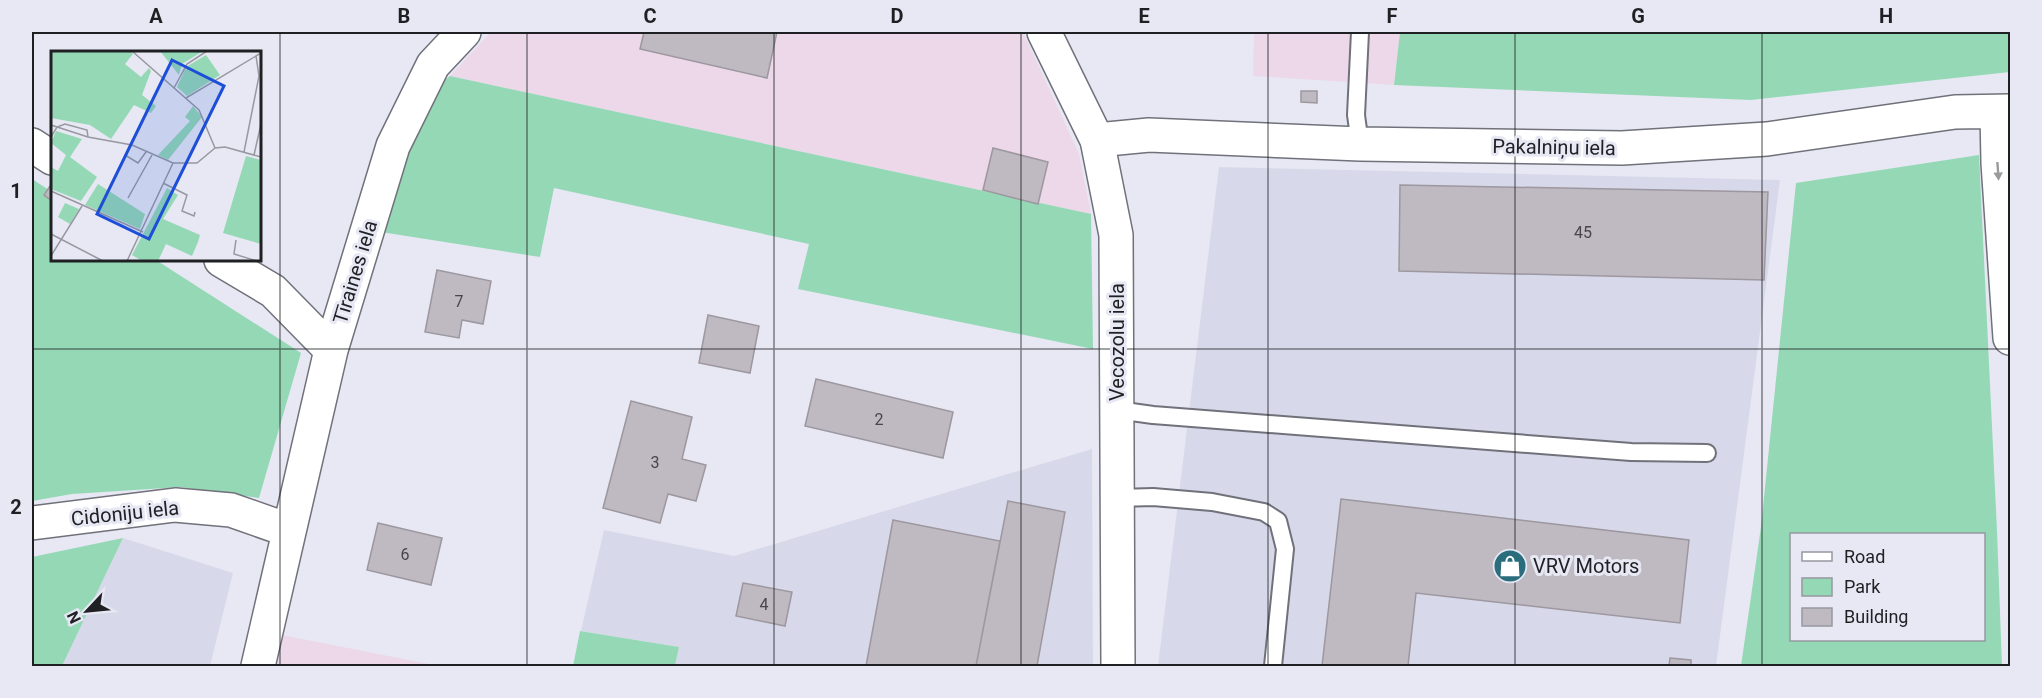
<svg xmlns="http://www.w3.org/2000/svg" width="2042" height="698" font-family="Roboto,sans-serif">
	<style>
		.commercial { fill: #ecd8e8 }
		.built { fill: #d7d9ea }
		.green { fill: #95d8b6; fill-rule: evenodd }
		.building { fill: #bfb9c2; stroke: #9d979f; stroke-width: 1.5 }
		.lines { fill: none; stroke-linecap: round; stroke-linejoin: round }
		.service-casing { stroke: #70717a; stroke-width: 20 }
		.minor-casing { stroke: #70717a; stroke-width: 36 }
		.tertiary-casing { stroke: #70717a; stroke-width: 36 }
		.service { stroke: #fff; stroke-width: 16 }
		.minor { stroke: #fff; stroke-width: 33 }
		.tertiary { stroke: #fff; stroke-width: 33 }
		.oneway { fill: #9a9b9c }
		.grid { fill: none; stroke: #1f2023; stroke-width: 1.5; stroke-opacity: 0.55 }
		.labels { text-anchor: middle; stroke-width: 6; stroke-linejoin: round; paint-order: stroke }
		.number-label { font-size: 16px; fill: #47464b }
		.street-label { font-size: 20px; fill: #1f2023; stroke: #e7e8f3 }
		.poi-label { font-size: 20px; fill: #1f2023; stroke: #e7e8f3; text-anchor: start }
		.inset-road { fill: none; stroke: #9798a0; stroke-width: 1.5 }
		.view { fill: #1d4ed8; fill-opacity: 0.15; stroke: #1d4ed8; stroke-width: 3 }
		.inset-edge { fill: none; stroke: #1f2023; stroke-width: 3 }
		.neatline { fill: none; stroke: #1f2023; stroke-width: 2 }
		.grid-label { font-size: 20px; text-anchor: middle; font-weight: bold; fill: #1f2023 }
	</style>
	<rect width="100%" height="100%" fill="#e7e8f3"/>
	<!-- commercial -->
	<path class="commercial" d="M491,32h532l56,122 12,60 -641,-138z
		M1254,32h146l-6,53 -141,-9z
		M282,635l157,31h-165z"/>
	<!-- built -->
	<path class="built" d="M1219,167l561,13 -64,486h-558z
		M1092,449l1,217h-418l4,-19 -98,-16 23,-101 130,26z
		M123,538l110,35 -23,93h-148z"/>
	<!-- green -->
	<path class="green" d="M1400,32h610v40l-259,28 -357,-15z
		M450,76l641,138 2,135 -295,-60 11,-45 -255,-56 -14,69 -159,-25 24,-85 35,-63z
		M1979,155l18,376 5,135h-261l20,-139 35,-344zM1984,534v106h-192v-106z
		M32,179l20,13v68h104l145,93 -42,145 -78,-11 -109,7 -40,7z
		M123,538l-61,128h-30v-109z
		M580,631l99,16 -4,19h-102z"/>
	<!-- building -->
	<path class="building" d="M644,32h133l-10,46 -127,-29z
		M1301,91h16v12l-16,-1z
		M993,148l55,14 -10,42 -55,-14z
		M1400,185l368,7 -4,88 -365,-9z
		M50,186l2,1v14l-8,-6z
		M437,270l54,11 -8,43 -21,-4 -3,18 -34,-6z
		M708,315l51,11 -9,47 -51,-10z
		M816,379l137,33 -10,46 -138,-32z
		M631,401l61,16 -10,42 24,6 -10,36 -28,-7 -8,29 -57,-15z
		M1341,499l348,41 -9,83 -264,-30 -8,73h-86z
		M1008,501l57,11 -28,154h-61z
		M893,520l107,21 -24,125h-110z
		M378,523l64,15 -11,47 -64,-15z
		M743,583l49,9 -7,34 -49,-10z
		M1670,658l21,2v6h-22z"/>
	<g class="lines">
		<!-- service casing -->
		<g class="service-casing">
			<path id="service" d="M1360,144l-4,-29 4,-83
				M1117,410l36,5 478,37 76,1
				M1118,498l35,-1 59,5 52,10 14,9 7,28 -12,117"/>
		</g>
		<!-- minor casing -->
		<g class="minor-casing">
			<path id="minor" d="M1997,112l1,51 12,175
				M1097,140l52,-5 211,9 262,4 145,-9 188,-27 55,-1
				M32,145l20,13
				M221,260l52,31 58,59
				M32,523l143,-18 56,5 57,20
				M258,666l73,-316 62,-204 40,-81 31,-33"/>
		</g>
		<!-- tertiary casing -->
		<g class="tertiary-casing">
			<path id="tertiary" d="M1044,32l53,108 19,95 2,431"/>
		</g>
		<!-- service -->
		<use href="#service" class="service"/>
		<!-- minor -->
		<use href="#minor" class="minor"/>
		<!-- tertiary -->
		<use href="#tertiary" class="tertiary"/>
	</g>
	<!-- one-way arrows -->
	<defs><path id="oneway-solid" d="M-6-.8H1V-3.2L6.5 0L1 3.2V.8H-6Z" transform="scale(1.5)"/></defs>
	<use class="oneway" href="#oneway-solid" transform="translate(1998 171) rotate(86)"/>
	<!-- grid -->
	<path class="grid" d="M280,32v634M527,32v634M774,32v634M1021,32v634M1268,32v634M1515,32v634M1762,32v634M32,349h1978"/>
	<!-- icons -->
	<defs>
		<g id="shop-disc" transform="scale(1.725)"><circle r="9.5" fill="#2a6e7e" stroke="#e7e8f3"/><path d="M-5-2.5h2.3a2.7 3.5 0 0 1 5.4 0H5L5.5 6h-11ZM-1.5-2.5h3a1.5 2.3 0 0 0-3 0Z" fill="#fff"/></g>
	</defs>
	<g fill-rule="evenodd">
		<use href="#shop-disc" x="1510" y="566"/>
	</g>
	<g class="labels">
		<!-- number labels -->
		<g class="number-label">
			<text x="1583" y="238">45</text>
			<text x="459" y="307">7</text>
			<text x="879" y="425">2</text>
			<text x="655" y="468">3</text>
			<text x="405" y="560">6</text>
			<text x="764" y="610">4</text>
		</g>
		<!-- street labels -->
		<g class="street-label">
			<text transform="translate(1554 147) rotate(1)" y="7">Pakalniņu iela</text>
			<text transform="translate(355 272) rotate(-73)" y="7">Tīraines iela</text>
			<text transform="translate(1117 342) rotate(-90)" y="7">Vecozolu iela</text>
			<text transform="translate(125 513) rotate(-6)" y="7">Cidoniju iela</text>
		</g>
		<!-- poi labels -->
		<g class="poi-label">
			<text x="1533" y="573">VRV Motors</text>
		</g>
	</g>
	<!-- overview -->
	<g transform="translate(51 51)">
		<rect width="210" height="210" fill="#e7e8f3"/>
		<path d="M0,0h79l3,3 -8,10 16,13 8,-9 2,3 -9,24 14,11 -5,7 -17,-8 -23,34 -21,-14 -39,-7zM109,0h43l-21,13 -3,11zM155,4l14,20 -33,21 -10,-9 9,-20zM142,55l9,11 -34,43 -10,-5 32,-34 -5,-4zM5,80l26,8 -12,18 27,20 -16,24 -30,-12v-22l7,4 8,-16 -15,-12zM195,105l15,4v84l-38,-11zM47,133l47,30 -5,15 -55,-24zM116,137l11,7 -15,24 37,16 -2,7 -6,14 -26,-12 -8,17h-16l-10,-6zM14,152l14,6 -9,15 -12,-7z" fill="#95d8b6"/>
		<path class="inset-road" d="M81,0l67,59 16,38M123,37l13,-24 20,-13M135,47l75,-45M0,74l37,12 44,8 41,18h24l18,-15M0,86l6,-10 8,-3 22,6 1,7M164,97l10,-1 36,10M193,101l15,-76 -3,-20M74,104l13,8 8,-11M203,104l7,-31M112,132l24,12 -5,16 12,5 1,-4M0,140l92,41M77,147l24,-43M0,183l52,27M185,189l-2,14 23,7M0,205l31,-50M76,210l46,-98"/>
		<path class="view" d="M121,9l52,26 -75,153 -52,-25z"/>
		<rect width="210" height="210" class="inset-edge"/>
	</g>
	<!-- border -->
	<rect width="2042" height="698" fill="none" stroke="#e7e8f3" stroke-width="66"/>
	<!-- legend -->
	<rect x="1790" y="533" width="195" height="108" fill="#e7e8f3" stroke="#9798a0" stroke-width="1.5"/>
	<rect x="1802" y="552" width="30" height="9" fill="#ffffff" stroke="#9798a0" stroke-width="1.5"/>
	<text x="1844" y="563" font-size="18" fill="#1f2023">Road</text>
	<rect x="1802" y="578" width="30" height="18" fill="#95d8b6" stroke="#9798a0" stroke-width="1.5"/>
	<text x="1844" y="593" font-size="18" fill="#1f2023">Park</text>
	<rect x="1802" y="608" width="30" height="18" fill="#bfb9c2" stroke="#9798a0" stroke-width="1.5"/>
	<text x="1844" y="623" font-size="18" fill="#1f2023">Building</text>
	<!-- north arrow -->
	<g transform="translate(87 611) rotate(244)" stroke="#e7e8f3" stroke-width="4.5" paint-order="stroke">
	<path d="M0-4.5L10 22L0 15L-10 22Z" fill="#1f2023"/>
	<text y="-9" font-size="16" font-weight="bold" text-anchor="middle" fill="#1f2023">N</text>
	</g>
	<rect x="33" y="33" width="1976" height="632" class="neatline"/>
	<g class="grid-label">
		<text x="156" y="23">A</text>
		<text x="404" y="23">B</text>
		<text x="650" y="23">C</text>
		<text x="897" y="23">D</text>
		<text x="1144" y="23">E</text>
		<text x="1392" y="23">F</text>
		<text x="1638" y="23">G</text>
		<text x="1886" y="23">H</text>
		<text x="16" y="198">1</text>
		<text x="16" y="514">2</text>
	</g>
</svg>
